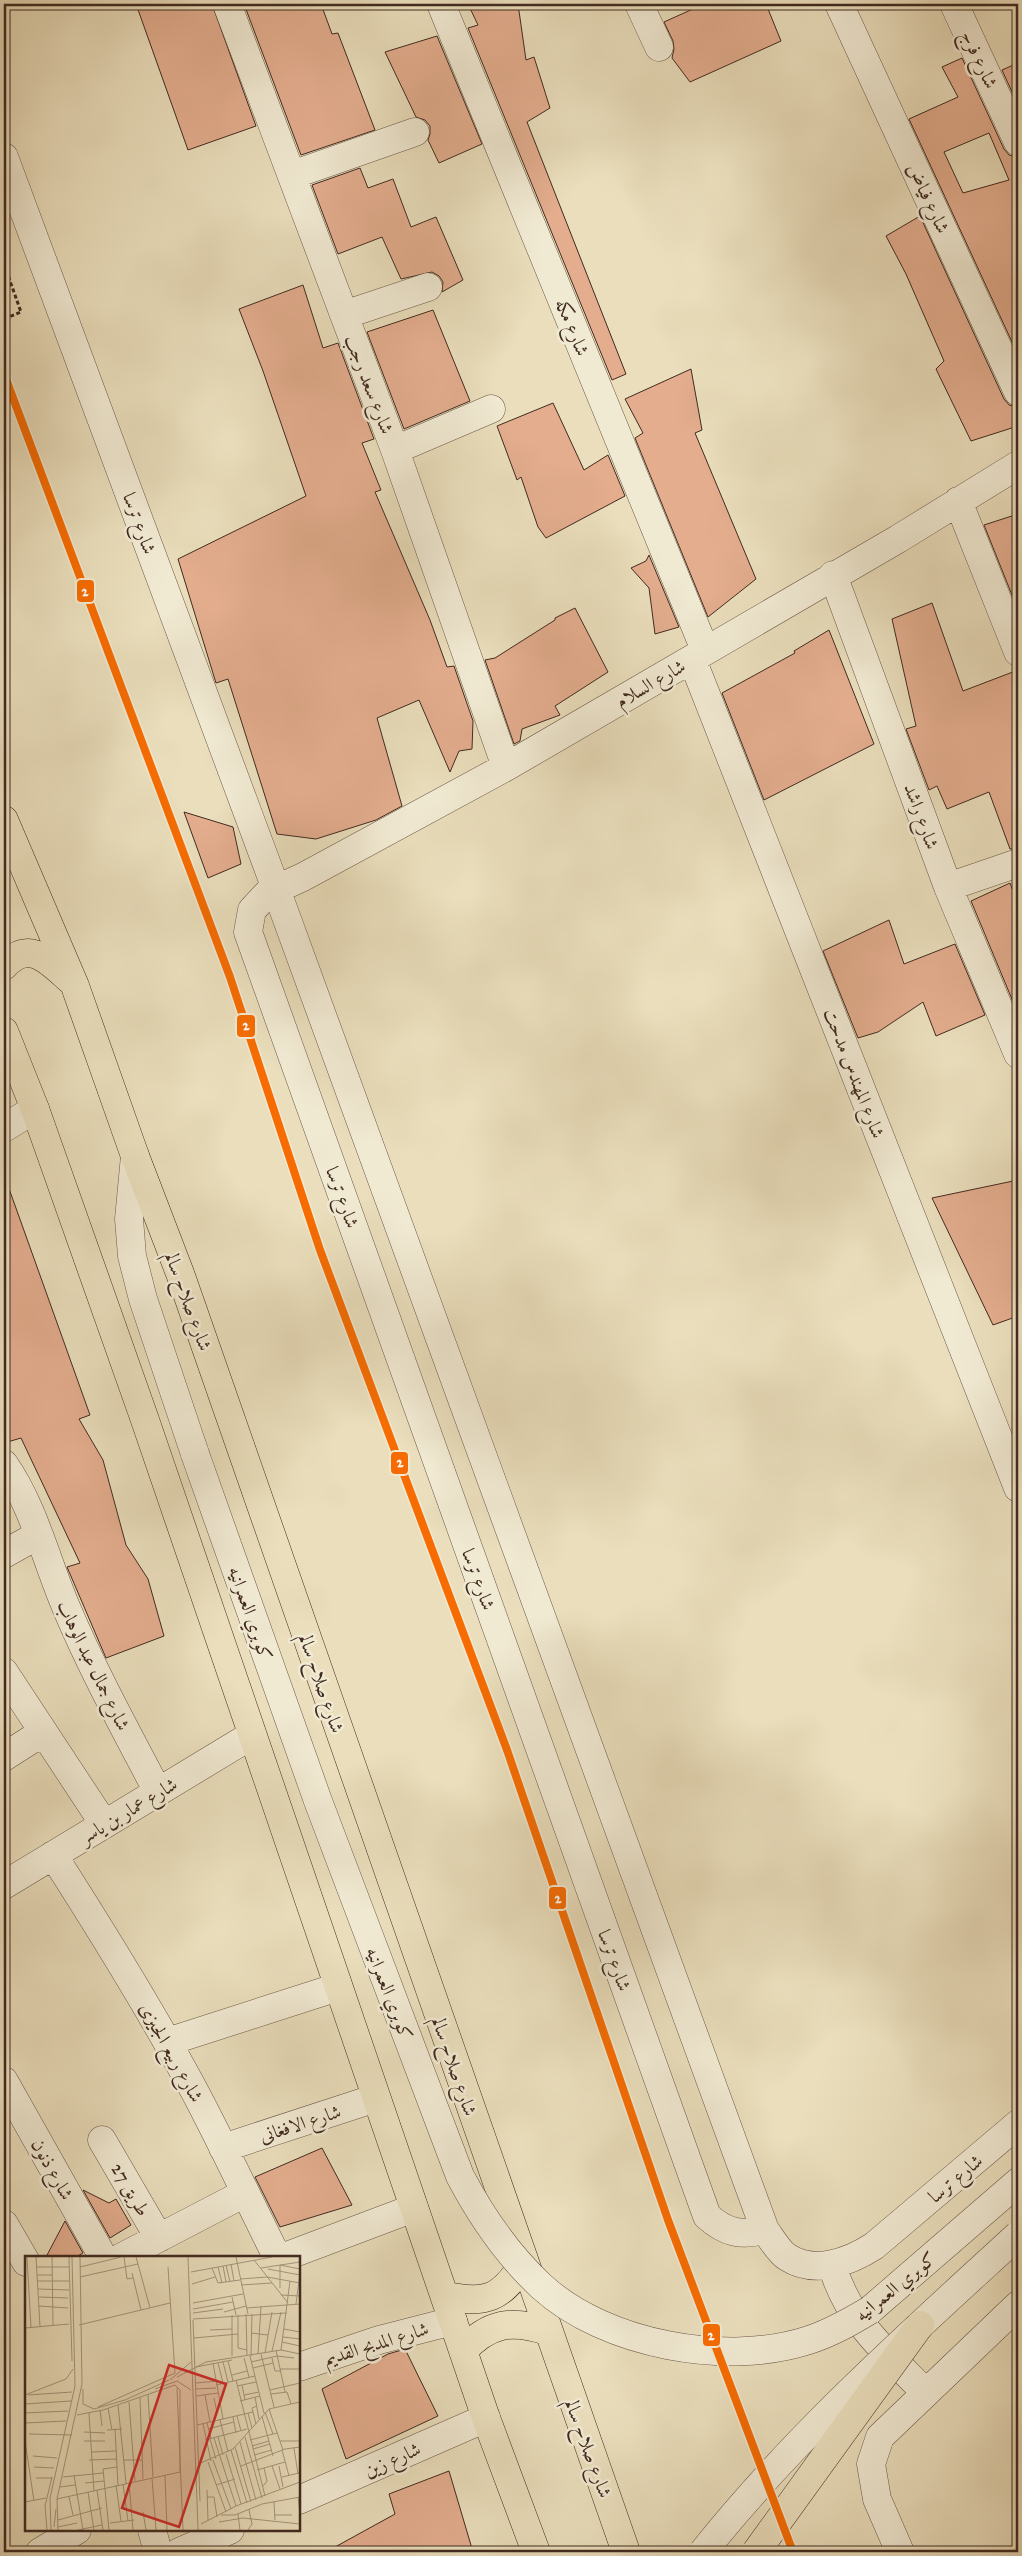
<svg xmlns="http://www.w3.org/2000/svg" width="1022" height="2556" font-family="'IM FELL Great Primer',Amiri,serif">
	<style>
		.building { fill: #e3ad8e; stroke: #412a20; fill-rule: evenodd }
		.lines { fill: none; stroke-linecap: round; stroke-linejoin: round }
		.minor-casing { stroke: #6b5747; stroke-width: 29 }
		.tertiary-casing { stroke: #6b5747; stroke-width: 29 }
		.trunk-casing { stroke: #412a20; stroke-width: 29 }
		.path { stroke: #412a20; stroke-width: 3; stroke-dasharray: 4 2.5; stroke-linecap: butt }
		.minor { stroke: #f1ead3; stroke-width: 28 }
		.tertiary { stroke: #f1ead3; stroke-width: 28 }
		.trunk { stroke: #eadebc; stroke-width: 28 }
		.tertiary-bridge-casing { stroke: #6b5747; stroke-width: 29; stroke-linecap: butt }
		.trunk-bridge-casing { stroke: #412a20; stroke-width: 29; stroke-linecap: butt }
		.tertiary-bridge { stroke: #f1ead3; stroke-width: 28 }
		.trunk-bridge { stroke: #eadebc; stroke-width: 28 }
		.metro-1-casing { stroke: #f1ead3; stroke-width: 11 }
		.metro-1 { stroke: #f66c02; stroke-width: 8 }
		.labels { text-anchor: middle; stroke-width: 5; stroke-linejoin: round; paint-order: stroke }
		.street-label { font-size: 19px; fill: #412a20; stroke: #f1ead3 }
		.inset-road { fill: none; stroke: #a6967e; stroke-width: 1 }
		.view { fill: #d62828; fill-opacity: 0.15; stroke: #d62828; stroke-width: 2.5 }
		.inset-edge { fill: none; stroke: #412a20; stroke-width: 2.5 }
		.line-badge { stroke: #f1ead3; stroke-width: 2 }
		.badge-label { font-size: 14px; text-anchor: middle; font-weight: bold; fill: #fff }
	</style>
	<rect width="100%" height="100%" fill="#eadebc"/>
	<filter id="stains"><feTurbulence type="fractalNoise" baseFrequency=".004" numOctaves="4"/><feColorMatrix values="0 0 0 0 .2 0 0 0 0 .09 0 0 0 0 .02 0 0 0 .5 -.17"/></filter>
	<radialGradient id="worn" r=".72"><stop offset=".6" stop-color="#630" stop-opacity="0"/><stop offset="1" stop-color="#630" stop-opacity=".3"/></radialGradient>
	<!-- building -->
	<path class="building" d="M136,4h76l44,122 -68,24z
		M244,4h77l11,30 6,-1 37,97 -74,25z
		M468,4h50l8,56 8,-3 16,51 -23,14 99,252 -14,6 -144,-352 10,-3z
		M704,4h62l15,37 -91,41 -18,-24 2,-9 -1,-8 -9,-19z
		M437,36l45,108 -43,19 -11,-23 2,-6v-8l-5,-6 -9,-3 -31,-65z
		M962,58l42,91 5,6 9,2v198l-109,-236 49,-22 -16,-30zM989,133l20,47 -46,13 -19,-41z
		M1018,63v42l-16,-35z
		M360,168l8,20 25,-9 18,48 25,-10 27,63 -21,12 1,-10 -4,-6 -7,-4 -31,7 -19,-42 -44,17 -26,-69z
		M920,216l84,183 5,6 9,2v19l-47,15 -35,-72 8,-8 -38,-87 -20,-38z
		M303,285l20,63 15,-5 36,96 -12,4 19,47 -6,2 55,128 17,47 7,-1 19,55 -1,28 -13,2 -9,21 -31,-72 -42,18 25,88 -26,14 -60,19 -39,-5 -49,-155 -12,4 -38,-124 128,-63 -43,-125 -24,-62z
		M433,310l37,91 -66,28 -37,-97z
		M691,369l11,61 -7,3 61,146 -48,38 -73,-179 8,-5 -18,-34z
		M553,403l31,67 24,-15 17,41 -79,42 -8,-11 -17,-50 -4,3 -20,-54z
		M1018,514v96l-34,-85z
		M649,555l30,72 -24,7 -6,-46 -18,-20 15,-7z
		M932,603l31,88 55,-21v178l-8,1 -21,-57 -42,17 -10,-23 -8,4 -23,-61 10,-3 -24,-107z
		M575,608l33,64 -53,34 5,9 -38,14 -2,12 -6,3 -29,-84 10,-2 60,-38v-2z
		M829,630l45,114 -110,56 -42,-107 73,-40 -1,-2z
		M184,812l49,15 8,37 -33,14z
		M1010,883l8,22v97l-4,2 -43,-103z
		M889,920l15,44 51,-20 30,71 -49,21 -13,-34 -45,30 -20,6 -35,-87z
		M1018,1180v136l-25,9 -61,-127z
		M7,1183l83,232 -11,4 24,41 23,85 22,34 16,57 -58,22 -39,-91 13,-4 -59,-125 -17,5v-259z
		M322,2148l30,57 -72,22 -25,-50z
		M83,2190l26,13 7,-4 15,26 -21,13z
		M65,2221l18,32 -7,4h-30z
		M405,2349l33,67 -92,43 -24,-70 66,-35z
		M449,2471l24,81h-147l69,-38 -6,-20z"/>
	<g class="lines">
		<!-- minor casing -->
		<g class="minor-casing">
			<path id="minor" d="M227,4l168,446 111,317
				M441,4l264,646
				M639,4l20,43
				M839,4l179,388
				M954,4l64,138
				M4,157l272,732 489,1341c6,8 14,22 22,27 28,18 62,5 87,-11l144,-122
				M292,175l123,-43
				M344,315l84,-28
				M395,450l96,-41
				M958,501l60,151
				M833,575l115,312 70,167
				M692,659l326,829
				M948,887l70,-24
				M4,1128l31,-19
				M4,1464c30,43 42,96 62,143 27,64 60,124 92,185
				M4,1554l34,-19
				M4,1672l100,152
				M4,1757l39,-25
				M53,1855c50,78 99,157 143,239 28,53 54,109 81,163
				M4,1885l248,-150
				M167,2042l171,-55
				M4,2081l99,176
				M102,2140l57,98
				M223,2148l153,-50
				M4,2224l22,38
				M765,2230c-24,6 -39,3 -58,-14l-459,-1284 4,-22 16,-17 35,-16 203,-110 392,-228 120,-74
				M122,2257l123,-64
				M284,2257l130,-49
				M832,2265c16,56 55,88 94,128
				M299,2367l80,-27 74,-19
				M299,2500l187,-82
				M152,2530l6,22
				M40,2552l37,-22
				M179,2552l51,-22
				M900,2552l-23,-53 -6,-35 9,-27 138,-132"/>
		</g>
		<!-- tertiary casing -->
		<g class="tertiary-casing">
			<path id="tertiary" d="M135,1156l-6,63 3,37 11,43 52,155
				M870,2310l148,-128"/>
		</g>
		<!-- trunk casing -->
		<g class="trunk-casing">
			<path id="trunk" d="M4,820l71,166 60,170 46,120 445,1276
				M4,966c25,-27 44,-6 65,13
				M4,1031l31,78 110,311 341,998 50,134
				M444,2295c41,10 58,4 80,-33
				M463,2351c25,-28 49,-32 84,-20"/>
		</g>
		<!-- path -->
		<path class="path" d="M4,264l17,48 -17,7"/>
		<!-- minor -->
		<use href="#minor" class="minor"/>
		<!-- tertiary -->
		<use href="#tertiary" class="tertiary"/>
		<!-- trunk -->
		<use href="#trunk" class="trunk"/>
		<!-- tertiary-bridge casing -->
		<g class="tertiary-bridge-casing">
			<path id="tertiary-bridge" d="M195,1454l123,347 142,375c21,40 47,78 81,110 64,59 186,81 268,54 22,-7 41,-18 61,-30
				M703,2552c93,-117 205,-216 315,-317"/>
		</g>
		<!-- trunk-bridge casing -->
		<g class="trunk-bridge-casing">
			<path id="trunk-bridge" d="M756,2552l164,-227"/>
		</g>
		<!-- tertiary-bridge -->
		<use href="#tertiary-bridge" class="tertiary-bridge"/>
		<!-- trunk-bridge -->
		<use href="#trunk-bridge" class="trunk-bridge"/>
		<!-- metro-1 casing -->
		<g class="metro-1-casing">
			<path id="metro-1" d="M4,374l226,603 90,273 187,500 161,470 125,332"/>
		</g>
		<!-- metro-1 -->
		<use href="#metro-1" class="metro-1"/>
	</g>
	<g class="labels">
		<!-- street labels -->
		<g class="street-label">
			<text transform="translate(980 59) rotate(65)" y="7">شارع فرج</text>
			<text transform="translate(929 198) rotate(65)" y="7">شارع فياض</text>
			<text transform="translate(573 327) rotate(68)" y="7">شارع مكه</text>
			<text transform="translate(370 384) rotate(69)" y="7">شارع سعد رجب</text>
			<text transform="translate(140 523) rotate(70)" y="7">شارع ترسا</text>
			<text transform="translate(650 683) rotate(-30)" y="7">شارع السلام</text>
			<text transform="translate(922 816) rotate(70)" y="7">شارع راشد</text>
			<text transform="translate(855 1073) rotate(69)" y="7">شارع المهندس مدحت</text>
			<text transform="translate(343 1197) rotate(70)" y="7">شارع ترسا</text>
			<text transform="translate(189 1301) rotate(70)" y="7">شارع صلاح سالم</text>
			<text transform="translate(479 1579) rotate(70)" y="7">شارع ترسا</text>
			<text transform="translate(251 1613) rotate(71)" y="7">كوبري العمرانيه</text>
			<text transform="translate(94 1665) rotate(64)" y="7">شارع جمال عبد الوهاب</text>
			<text transform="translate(322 1683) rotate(71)" y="7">شارع صلاح سالم</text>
			<text transform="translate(128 1810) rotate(-31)" y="7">شارع عمار بن ياسر</text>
			<text transform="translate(615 1960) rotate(70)" y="7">شارع ترسا</text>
			<text transform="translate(390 1993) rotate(69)" y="7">كوبري العمرانيه</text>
			<text transform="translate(172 2052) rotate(61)" y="7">شارع ربيع الجيزى</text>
			<text transform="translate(455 2066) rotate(71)" y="7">شارع صلاح سالم</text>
			<text transform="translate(300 2123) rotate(-18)" y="7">شارع الافغانى</text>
			<text transform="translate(53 2169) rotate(61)" y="7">شارع ذنون</text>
			<text transform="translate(955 2178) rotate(-40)" y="7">شارع ترسا</text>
			<text transform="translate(131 2189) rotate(60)" y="7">طريق 27</text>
			<text transform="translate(895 2286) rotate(-39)" y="7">كوبري العمرانيه</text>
			<text transform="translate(376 2343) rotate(-17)" y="7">شارع المدبح القديم</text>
			<text transform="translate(589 2448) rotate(70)" y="7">شارع صلاح سالم</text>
			<text transform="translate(392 2459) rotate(-24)" y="7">شارع زين</text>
		</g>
	</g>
	<!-- overview -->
	<g transform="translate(25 2256)">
		<rect width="275" height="275" fill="#eadebc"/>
		<path class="inset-road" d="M2,1l4,71M11,1l4,70M27,1l1,69M44,1l3,104M99,1l3,22 6,-1M111,1l14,51M163,1l10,273M211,1l12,57M229,4l34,43M206,8l3,17M201,9l4,17M255,9v23M255,9l20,4M198,10l3,16M12,11h32M55,11l41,-10M193,11l4,16M187,12l6,15 22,-3M236,12l39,-6M243,13l32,6M166,16l81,-15M107,17l9,37M12,19h15M55,21l58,-13M215,23l27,-2 33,6M13,25h31M167,28l23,-7M216,29l31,-2M13,33l31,1M256,39l19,1M14,41l29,1M207,41l4,18M168,47l50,-9M271,48l4,-31M14,50l29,2M221,52l54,-4M168,53l40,-7M199,56l22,-6M168,57l30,-4M221,58l1,41M213,59v33l9,2M168,63l94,-6M168,64l7,181M54,69l91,-22M0,72l44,-4M259,73l16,3M185,74l22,-1M226,77l17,2M258,81l17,2M169,82l44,-4M257,86l18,4M251,94l9,42M256,94l9,-69M247,95l9,-39M240,97l7,-41M233,98l3,-48M236,98l13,53M207,100v-41M225,100l14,57M226,100l1,-42M252,100l17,2M219,102l5,19M247,102l3,13h6M203,105l5,20M198,106l5,20M226,106l26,-6M188,107l10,56M193,107l5,20M171,111l36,-7M228,112l20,-5M255,113h20M207,119l15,-4M152,121l29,-15 75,-12 19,4M145,124l21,-18M211,124l29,116M171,127l21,-2M191,129l39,-9M217,129l3,15M212,130l19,-4M152,132l6,142M58,133v15l11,5 31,-9 44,-20M130,133l22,-8 14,9M171,133l20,-1M245,134l30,-7M246,138l16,-2 4,12M0,139l41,-16 7,-10M3,139l44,-3M123,139l5,82M180,139l5,27M219,139l15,-3M171,140l22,-3M230,141l4,22M115,142l3,81M189,142l3,15M215,145l20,-5M104,146l6,79M0,148l46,-3M93,149l8,78M73,151l77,-34 -7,-106M83,152l4,22M244,153l14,41M75,154l2,16M240,156l8,22M0,157l43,-2M64,157l5,78M223,157l4,15M52,159l26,-5 72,-25 5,5v82M212,160l4,15M237,160l11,40M208,161l3,16M195,164l8,32M0,167l41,-2M182,167l4,16M178,168l8,37M231,168l-4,-16 5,-2M172,169l56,-13M90,173l3,56M183,173l26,-7M82,174l15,-1M59,176l21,1M4,178l43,1M193,181l5,18M220,181l17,61M189,182l22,68M185,183l6,20M180,184l42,-11M225,184l27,-7M0,185l9,60M59,185h21M255,185h20M215,186l16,58M227,190l17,-5M210,191l16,55M269,192l4,26M228,193l17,-5M206,194l16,53M257,194l7,26M67,196l24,-1M201,198l15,50M229,199l18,-5M8,200l24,2M64,204l28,-1M99,204h18M188,204l18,49M183,206l18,50M173,208l35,-15 36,-40 31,-7M216,210l44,-17 15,-2M247,210l8,23M254,210l4,21M9,211l20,1M232,214l28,-8M49,219l9,55M140,219l2,55M38,221l40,-4M257,221l17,-4M11,222h16M127,222l4,52M60,227l19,-2M104,227l4,47M98,228l5,37M91,229l5,36M191,229l19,-6M238,230l4,-5 -3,-13M35,231l15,-2M72,234l6,40M182,234l1,31M63,236l6,38M44,241l4,18M182,241h7l3,20M273,241l2,16M32,243l123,-27M0,246l21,-4M249,246l1,18M118,256l3,18M213,258l2,16M196,259h14l27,-11 38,-7M250,259h17M33,264l44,-12M194,266l24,-4 57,6M85,267l24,-3M176,268l35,-18 64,-24M29,271l2,-18M33,271l19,-4M22,274l-2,-24 7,-29M26,274l-1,-32 25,-112 -3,-129M33,274l-1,-31 25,-115 -2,-127M53,274l24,-5M84,274l-6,-61 14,-2M223,274l4,-6 -3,-14"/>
		<path class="view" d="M144,109l57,19 -47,143 -57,-19z"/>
		<rect width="275" height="275" class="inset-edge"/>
	</g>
	<g class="line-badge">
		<rect x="76" y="579" width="19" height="24" rx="5" fill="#f66c02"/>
		<rect x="236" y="1014" width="20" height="24" rx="5" fill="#f66c02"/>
		<rect x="390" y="1451" width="19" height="24" rx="5" fill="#f66c02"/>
		<rect x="548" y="1886" width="19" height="24" rx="5" fill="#f66c02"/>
		<rect x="702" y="2323" width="19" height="24" rx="5" fill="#f66c02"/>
	</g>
	<g class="badge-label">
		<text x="85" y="596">2</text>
		<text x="246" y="1030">2</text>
		<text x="400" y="1467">2</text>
		<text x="558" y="1903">2</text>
		<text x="711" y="2340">2</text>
	</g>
	<!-- margin -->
	<rect width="1022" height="2556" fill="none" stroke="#eadebc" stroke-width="20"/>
	<rect x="5" y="5" width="1012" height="2546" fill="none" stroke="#412a20" stroke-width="2.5"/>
	<rect x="10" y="10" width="1002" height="2536" fill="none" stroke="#412a20"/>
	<rect width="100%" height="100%" filter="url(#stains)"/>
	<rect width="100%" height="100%" fill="url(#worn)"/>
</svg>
